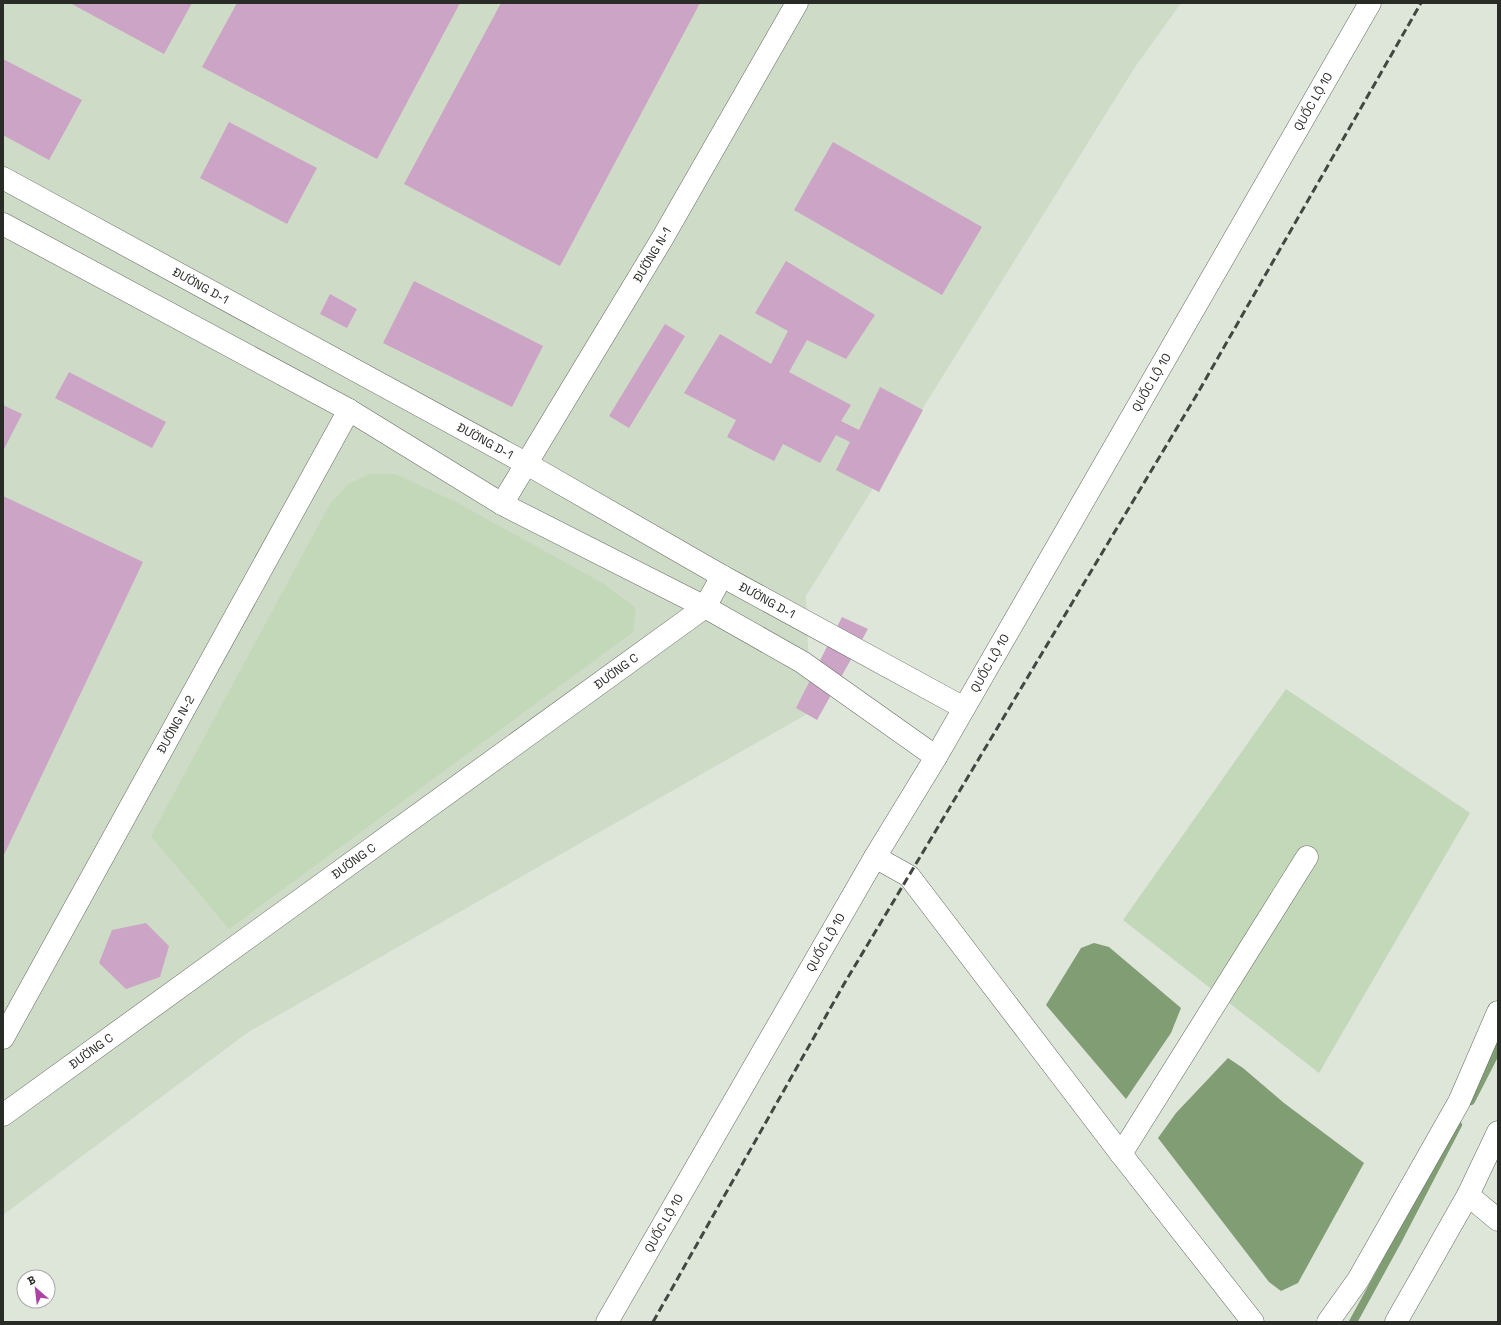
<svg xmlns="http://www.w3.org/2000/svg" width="1501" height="1325" font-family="'Space Grotesk',sans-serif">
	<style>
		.built { fill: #cedbc7 }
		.green { fill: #c3d8b9 }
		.water { fill: #819d74 }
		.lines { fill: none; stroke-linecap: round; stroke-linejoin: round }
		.stream { stroke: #819d74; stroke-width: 8 }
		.building { fill: #cca4c6 }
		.street-casing { stroke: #636b5f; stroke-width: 23 }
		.highway-casing { stroke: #636b5f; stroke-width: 23 }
		.street { stroke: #fff; stroke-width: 22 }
		.highway { stroke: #fff; stroke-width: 22 }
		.rail { stroke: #434741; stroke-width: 3; stroke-dasharray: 8 4; stroke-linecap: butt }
		.labels { text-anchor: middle; stroke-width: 3; stroke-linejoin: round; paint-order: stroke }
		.street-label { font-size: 12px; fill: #282b26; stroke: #fff }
	</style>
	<rect width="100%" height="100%" fill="#dde6d9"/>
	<!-- built -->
	<path class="built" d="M3,3h1178l-46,64 -329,529 4,103 -3,15 -560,319 -244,182z"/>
	<!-- green -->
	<path class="green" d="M369,474h26l61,28 148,82 32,24 -3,24 -404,297 -78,-93 179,-332 17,-19z
		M1286,689l184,124 -151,260 -196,-153z"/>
	<!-- water -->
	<path class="water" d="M1094,943l15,4 72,61 -10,25 -45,66 -80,-94 35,-57z
		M1228,1058l15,10 41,35 80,60 -66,120 -17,8 -12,-9 -111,-144 18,-25z"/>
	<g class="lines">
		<!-- stream -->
		<path class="stream" d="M1471,1101l27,-53
			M1353,1322l45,-82 60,-115"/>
	</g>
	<!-- building -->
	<path class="building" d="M70,3h122l-28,51z
		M237,3h223l-83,156 -175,-92z
		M501,3h199l-140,263 -156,-82z
		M3,59l79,41 -33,60 -46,-25z
		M229,122l88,46 -30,56 -87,-46z
		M833,142l149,85 -40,68 -148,-85z
		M786,261l89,54 -29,44 -39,-19 -18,32 62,33 -10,16 18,9 21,-43 43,23 -44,82 -43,-22 14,-28 -14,-7 -16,28 -37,-19 -9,17 -47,-24 9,-17 -52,-27 36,-59 51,30 17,-33 -33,-18z
		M414,281l129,65 -31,61 -129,-64z
		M330,294l27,15 -10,19 -27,-14z
		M665,324l20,12 -56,92 -20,-12z
		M69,372l97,50 -14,26 -97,-50z
		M3,405l19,9 -19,37z
		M3,496l140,66 -140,295z
		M842,617l26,12 -51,91 -21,-12z
		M146,923l23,23 -9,31 -34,12 -27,-26 13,-33z"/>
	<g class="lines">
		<!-- street casing -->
		<g class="street-casing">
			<g id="street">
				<path id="s1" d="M3,178l524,286 195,112 242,132"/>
				<path d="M3,224l346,186 153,94 203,103 97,55 134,95"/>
				<path id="s2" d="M502,504l160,-265 135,-236"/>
				<path d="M875,857l34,19 212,278 132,168"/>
				<path id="s3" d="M3,1038l346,-628"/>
				<path id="s4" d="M3,1115l702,-508 17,-31"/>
				<path d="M1121,1154l186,-297"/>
				<path d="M1468,1195l30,-63"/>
				<path d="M1328,1322l30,-42 101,-178 39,-90"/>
				<path d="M1396,1322l72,-127 30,25"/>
			</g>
		</g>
		<!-- highway casing -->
		<g class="highway-casing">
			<g id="highway">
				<path id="s5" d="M607,1322l268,-465 61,-100 434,-754"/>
			</g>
		</g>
		<!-- street -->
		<use href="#street" class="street"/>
		<!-- highway -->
		<use href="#highway" class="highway"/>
		<!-- rail -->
		<path class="rail" d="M653,1322l191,-338 352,-588 225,-393"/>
	</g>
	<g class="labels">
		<!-- street labels -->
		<g class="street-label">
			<text dy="4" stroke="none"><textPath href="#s5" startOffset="1410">QUỐC LỘ 10</textPath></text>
			<text dy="4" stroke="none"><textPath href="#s2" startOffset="291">ĐƯỜNG N-1</textPath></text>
			<text dy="4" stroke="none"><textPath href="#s1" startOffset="225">ĐƯỜNG D-1</textPath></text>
			<text dy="4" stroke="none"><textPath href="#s5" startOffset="1086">QUỐC LỘ 10</textPath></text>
			<text dy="4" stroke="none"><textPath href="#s1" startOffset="549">ĐƯỜNG D-1</textPath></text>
			<text dy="4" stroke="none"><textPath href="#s1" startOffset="873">ĐƯỜNG D-1</textPath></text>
			<text dy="4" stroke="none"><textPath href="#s5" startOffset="762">QUỐC LỘ 10</textPath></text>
			<text dy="4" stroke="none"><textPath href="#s4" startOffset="757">ĐƯỜNG C</textPath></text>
			<text dy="4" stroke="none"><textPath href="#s3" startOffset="358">ĐƯỜNG N-2</textPath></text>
			<text dy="4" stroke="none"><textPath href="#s4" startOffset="433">ĐƯỜNG C</textPath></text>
			<text dy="4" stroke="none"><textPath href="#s5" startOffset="438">QUỐC LỘ 10</textPath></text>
			<text dy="4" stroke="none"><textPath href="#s4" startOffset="109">ĐƯỜNG C</textPath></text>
			<text dy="4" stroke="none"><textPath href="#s5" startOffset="114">QUỐC LỘ 10</textPath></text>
		</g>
	</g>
	<!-- border -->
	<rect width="1501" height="1325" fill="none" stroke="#282b26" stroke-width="8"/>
	<!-- north arrow -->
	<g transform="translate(36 1289) rotate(332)"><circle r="19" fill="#ffffff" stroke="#a9aaa8"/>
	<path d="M0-3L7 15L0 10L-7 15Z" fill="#ac42a4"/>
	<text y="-6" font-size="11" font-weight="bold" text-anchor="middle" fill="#282b26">B</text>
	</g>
</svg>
